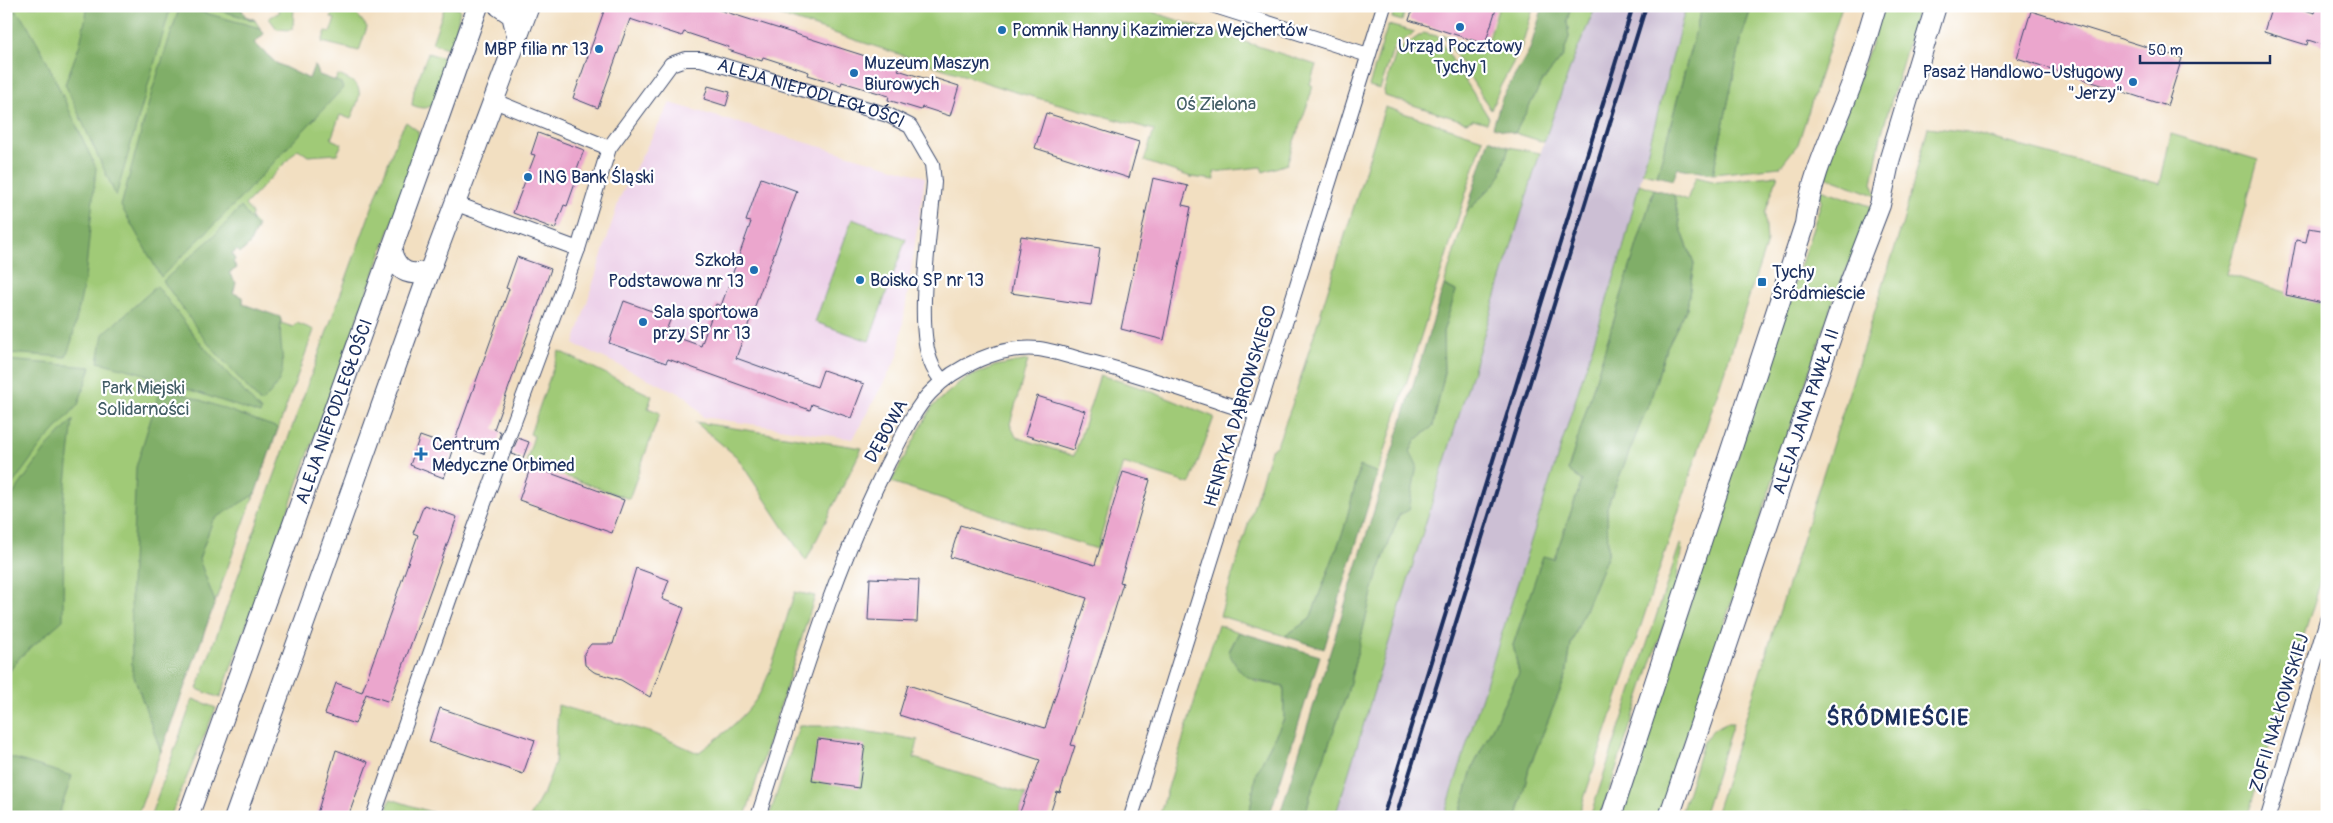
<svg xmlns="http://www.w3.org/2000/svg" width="2333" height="823" font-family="Pangolin,sans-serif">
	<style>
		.built { fill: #edd1e9 }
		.industrial { fill: #ccbfd4 }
		.green { fill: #a0ca77; stroke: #5e7c6a }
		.forest { fill: #80ae68; stroke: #4e6e63 }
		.building { fill: #eba6cd }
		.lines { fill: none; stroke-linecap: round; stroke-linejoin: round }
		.street-casing { stroke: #3b496d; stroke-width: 16 }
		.secondary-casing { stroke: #3b496d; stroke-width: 22 }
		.street { stroke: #fff; stroke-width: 14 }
		.secondary { stroke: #fff; stroke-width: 20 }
		.rail { stroke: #1b2f5e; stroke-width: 4 }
		.poi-dot { fill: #1f6fb2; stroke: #fff; stroke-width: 2 }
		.labels { text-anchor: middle; stroke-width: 4.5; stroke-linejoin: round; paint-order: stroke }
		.poi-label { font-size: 18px; fill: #1b2f5e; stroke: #fff; text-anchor: start }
		.street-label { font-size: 18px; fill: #1b2f5e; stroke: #fff }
		.park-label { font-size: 18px; fill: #435e66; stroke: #fff }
		.district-label { font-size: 22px; font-weight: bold; letter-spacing: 1px; fill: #1b2f5e; stroke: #fff }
	</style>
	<rect width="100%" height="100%" fill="#fff"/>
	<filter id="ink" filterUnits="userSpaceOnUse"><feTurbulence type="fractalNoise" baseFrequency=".02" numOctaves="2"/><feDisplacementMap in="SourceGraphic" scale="10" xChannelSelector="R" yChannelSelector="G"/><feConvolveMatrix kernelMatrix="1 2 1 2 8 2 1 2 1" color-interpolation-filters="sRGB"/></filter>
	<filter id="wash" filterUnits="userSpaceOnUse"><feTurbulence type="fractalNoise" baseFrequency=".0096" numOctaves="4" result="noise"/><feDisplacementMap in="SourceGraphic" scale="20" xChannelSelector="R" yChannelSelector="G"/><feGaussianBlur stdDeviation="1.12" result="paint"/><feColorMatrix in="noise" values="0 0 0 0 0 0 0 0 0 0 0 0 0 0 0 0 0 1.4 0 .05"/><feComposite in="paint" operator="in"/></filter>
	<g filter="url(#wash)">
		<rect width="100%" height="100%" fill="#f2dfc1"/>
		<!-- built -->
		<path class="built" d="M670,103l255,74 -27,179 -45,83 -150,-22 -16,-20 -113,-53 46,-147z"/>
		<!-- industrial -->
		<path class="industrial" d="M1596,6h90l-63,243 -179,568h-109l204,-660 34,-97z"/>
		<!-- green -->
		<path class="green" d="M6,6h234l5,10 9,3 10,15 -10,9 22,20 33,16 5,-13 2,1 3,8 16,6 3,-6c29,11 23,18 13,44l-11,-4 -9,24 11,5 -5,10 -29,2 -10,-7 -53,56 7,8 -1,5 7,7 -9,20 -9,8 -3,-3 -5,4 3,6 -2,2 4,6 -8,5 7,10 -3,10 10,4v7l38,16v3l12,4 4,-4 17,7 -177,487h-131z
			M276,6h18l-1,22 -4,2 -12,-1 -8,-11 11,-6z
			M335,6l21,7 11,14 -8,24 -37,-9 4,-11 4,1 5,-13 -4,-2z
			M445,6l15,3 -7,41 -21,-7z
			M751,6h383l182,59 -6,19 3,2c-7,27 -19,51 -26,78l-24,8 -2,-5 -47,5 1,8 -24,-3 -47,-16 10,-31 -142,-39z
			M1394,6h12l-4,15 -10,-3z
			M1499,6h35l-13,42 -21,39 -9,23 -48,-75 42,17z
			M1571,6h25l-23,54 -29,82 -29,-9 27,-51 21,-26 6,-19 -2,-16z
			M1686,6h16l-45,170 -15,-3z
			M1752,6h90l-44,138 -18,23 -67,7 29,-138z
			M1885,6h34l-38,130 -9,47 5,13 -54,-20z
			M1388,25l27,7 -21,15 -14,42 -11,-3z
			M1423,33l14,3 52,82 -2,5 -14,-4 -7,3 -81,-26 -1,-6 13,-39z
			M428,53l22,7 -14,42c-9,8 -14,7 -24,3l2,-15z
			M1385,107l98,32 -105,334 -18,-6 -16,62 -34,90 -25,17 -65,-20 51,-166 6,-5 15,-40z
			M406,122l12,9 2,15 -200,552 -23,-9 201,-553z
			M1928,127l40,5 192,52 11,-50 87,26 -31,114 100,31v257l-80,255 -532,-2 188,-593z
			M1509,147l31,6 -205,664h-30l5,-21 37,-102 27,-109 25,-70 11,-63 6,-12 17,-14 11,-50 -1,-44 13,-41 -12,-6 22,-72 33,-34z
			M1778,175l-13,38 2,29 -189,575h-61l12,-49 37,-92 5,-32 37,-90 -1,-47 44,-109 15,-49 21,-41 7,-45 -14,-37 -6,-31 13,5 9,-23 21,5z
			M1639,184l15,5 -86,281 14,11 -28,78 -11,-2 -30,88 6,28 -47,96 -13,48h-15l179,-568z
			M1818,188l55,19 -38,89 -176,521h-39l202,-617z
			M852,219l54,20 -37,102 -54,-19z
			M559,351l93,45 -4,12 12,5 -31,86 -103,-37 8,-26 -4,-2z
			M1028,360l-18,64 6,13 58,19 26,-81 45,14 69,28 -24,67 -67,-21 -26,86 -206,-67 41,-75 29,-26 34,-15z
			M695,422l167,26 -56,113 -69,-104z
			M1680,544l2,1 -7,46 -75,226h-10z
			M795,592l20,4 -70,221h-215l14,-25 11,-29 3,-58 95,28 45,20c20,-15 42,-31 57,-52 18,-26 29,-78 40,-109z
			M1218,625l21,7 -10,19 27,31 28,4v33l-28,54 -7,44h-90z
			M193,699l23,9 -46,109h-20z
			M1726,723h7l-30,94h-23l24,-77 10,-11z
			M799,726h34l85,14 -4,18 112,36 -8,23h-249z
			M390,799h1l55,18h-47l-13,-5z"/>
		<!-- forest -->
		<path class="forest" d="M6,6l11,6 10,12 15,27 54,117 -11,111 -13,61 -6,17 -60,-4z
			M88,6h83l-55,190 -51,-112 15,-40z
			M180,6l80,22 4,6 -10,9 22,20 33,16 5,-13 2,1 3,8 22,8 2,5 -108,116 -74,73 -40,-71 31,-115z
			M205,6h35l5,10 11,5z
			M1543,6h28l-4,15 2,16 -6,19 -21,26 -27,51 -22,-6 9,-29 28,-49z
			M1702,6h50l-10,30 -29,138 -35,-6 -5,12 -16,-4z
			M1489,139l20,8 -10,32 -33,34z
			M1654,189l20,6 6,31 14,38 -7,44 -21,41 -15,49 -44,109 1,47 -37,90 -5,32 -37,92 -12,49h-58l13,-48 47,-96 -6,-28 30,-89 11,3 28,-78 -14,-11z
			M241,207l16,21 -8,17 -9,8 -3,-3 -5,4 3,6 -2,2 4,6 -8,5 7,10 -3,10 10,4v7l37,13 1,3c-4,38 15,50 -20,83l-56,-63 -42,-59 52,-46z
			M1444,285l12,6 -13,41 1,44 -11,50 -17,14 -6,11 7,14 -8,45 -10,5 -25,70 -27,109 -37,102 -5,21h-26z
			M157,286l40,53 64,72 -1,3 -122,-42 -40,-10 5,-28z
			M6,360l85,7 -13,38 -36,39 -36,49z
			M161,386l117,42 -23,66 -42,26 -14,39 16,43 -54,150 -29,-81 -1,-84 5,-120z
			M73,420l-9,81 -1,119 -43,37 -14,19v-172l41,-57z
			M1360,466l18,7 -54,176 -39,-13 25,-17 34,-90z
			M1239,632l81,24 -51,161h-20l7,-44 28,-54v-33c-29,-6 -43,-4 -55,-34z
			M6,756l66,20 -14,41h-52z"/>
		<g id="blocks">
			<!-- building -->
			<path class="building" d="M599,6h108l193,61 -2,3 32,10 1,-3 28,9 -9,30 -28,-9 -1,3 -33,-10 1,-4 -47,-14 -1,3 -33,-10 1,-3 -46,-15 -1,4 -34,-11 1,-3 -45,-15 -2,4 -52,-17 -32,89 -25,-10 31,-87 -6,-2z
				M1414,6h83l-12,38 -76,-24z
				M2272,6h19l24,7 2,-7h10v40l-19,-6 -1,5 -43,-13z
				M2031,11l151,47 -15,48 -150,-48z
				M708,86l22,6 -4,14 -22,-7z
				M1046,113l93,29 -10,36 -94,-30z
				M538,133l46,17 -9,24 3,1 -11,31 -3,-1 -9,24 -42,-16 22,-58 -4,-1z
				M761,178l36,13 -61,167 81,29 6,-17 41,14 -13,34 -39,-14 -2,6 -142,-51 -2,4 -57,-20 15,-42 47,17 -6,15 36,13 15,-42 5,2 30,-84 -5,-1z
				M1153,178l35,8 -6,19 9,2 -27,133 -43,-11z
				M2309,228l18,3v73l-41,-9 10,-55 10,2z
				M1021,236l79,12 -9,57 -80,-12z
				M517,257l34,12 -57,160 7,3 -6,16 -8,-3 -3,9 -30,-11 55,-154 -3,-1z
				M1037,396l48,15 -12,39 -48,-15z
				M420,436l34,12 -10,30 -34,-13z
				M518,438l11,4 -6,16 -12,-4z
				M531,466l93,34 -12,33 -93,-33z
				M1123,472l27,8 -30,102 3,1 -15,49 -37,113 4,1 -15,47 -3,-1 -8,25h-31l22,-57 -141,-45 9,-30 137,43 42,-130 -137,-41 10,-32 135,40z
				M424,505l33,12 -67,185 -24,-8 -11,30 -30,-10 11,-31 26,9 56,-157 -5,-2z
				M636,568l33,12 -7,19 22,9 -34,89 -29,-17 -27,-8 -9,-7 -1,-12 7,-9h22z
				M870,578l49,2 -2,42 -49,-2z
				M440,708l95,32 -12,34 -94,-32z
				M818,739l47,6 -6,43 -47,-7z
				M336,750l32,12 -20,55h-32z"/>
		</g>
	</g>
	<g filter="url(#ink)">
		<use href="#blocks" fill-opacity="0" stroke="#3b496d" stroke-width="1"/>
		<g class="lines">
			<!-- street casing -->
			<g class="street-casing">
				<g id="street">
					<path d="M1215,6l153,49"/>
					<path d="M492,100l117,48"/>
					<path d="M454,203l124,46"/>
					<path id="s1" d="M373,817l90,-257 115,-311 31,-101 62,-84 14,-5h16l187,56 22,11 22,38 2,18c-3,45 -20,145 -2,183 2,6 7,11 10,16"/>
					<path d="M758,817c39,-119 73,-242 130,-354 12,-22 24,-51 42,-70 25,-27 71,-48 109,-44 14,2 30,7 44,11 59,14 116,36 174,54"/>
					<path d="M1131,817l253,-811"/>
					<path d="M2268,817l59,-197"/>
				</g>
			</g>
			<!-- secondary casing -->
			<g class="secondary-casing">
				<g id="secondary">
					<path d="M499,6l13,9 5,20"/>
					<path d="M392,254c7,19 19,23 38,16"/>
					<path id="s2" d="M188,817c97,-270 195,-540 290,-811"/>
					<path d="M235,817l195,-547 99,-264"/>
					<path d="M1611,817l194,-593c6,-50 30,-95 47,-141 9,-25 16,-51 24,-77"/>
					<path id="s3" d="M1669,817l174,-516 37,-96 10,-47 46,-152"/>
				</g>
			</g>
			<!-- street -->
			<use href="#street" class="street"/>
			<!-- secondary -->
			<use href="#secondary" class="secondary"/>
			<!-- rail -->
			<path class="rail" d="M1383,817l250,-811
				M1396,817l250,-811"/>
		</g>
	</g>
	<!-- markers -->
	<g class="poi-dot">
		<circle cx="1460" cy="27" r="5"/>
		<circle cx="1002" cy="30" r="5"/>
		<circle cx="599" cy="49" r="5"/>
		<circle cx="854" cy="73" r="5"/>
		<circle cx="2133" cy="82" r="5"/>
		<circle cx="528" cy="177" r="5"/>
		<circle cx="754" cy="270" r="5"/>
		<circle cx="860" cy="280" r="5"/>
		<rect x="1757" y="277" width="10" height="10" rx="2.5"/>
		<circle cx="643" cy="322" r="5"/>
		<path d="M418.5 446.5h5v5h5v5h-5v5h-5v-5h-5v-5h5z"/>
	</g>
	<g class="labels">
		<!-- poi labels -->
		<g class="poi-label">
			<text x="1012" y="36">Pomnik Hanny i Kazimierza Wejchertów</text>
			<text x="1460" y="52" text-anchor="middle">Urząd Pocztowy<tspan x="1460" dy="21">Tychy 1</tspan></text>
			<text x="589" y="55" text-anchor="end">MBP filia nr 13</text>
			<text x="864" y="69">Muzeum Maszyn<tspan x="864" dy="21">Biurowych</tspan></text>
			<text x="2123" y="78" text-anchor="end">Pasaż Handlowo-Usługowy<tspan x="2123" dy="21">"Jerzy"</tspan></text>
			<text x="538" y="183">ING Bank Śląski</text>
			<text x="744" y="266" text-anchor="end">Szkoła<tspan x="744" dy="21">Podstawowa nr 13</tspan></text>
			<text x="1772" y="278">Tychy<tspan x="1772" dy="21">Śródmieście</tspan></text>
			<text x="870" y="286">Boisko SP nr 13</text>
			<text x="653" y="318">Sala sportowa<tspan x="653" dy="21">przy SP nr 13</tspan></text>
			<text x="432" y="450">Centrum<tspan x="432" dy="21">Medyczne Orbimed</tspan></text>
		</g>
		<!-- street labels -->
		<g class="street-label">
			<text dy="6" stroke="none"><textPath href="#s1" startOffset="960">ALEJA NIEPODLEGŁOŚCI</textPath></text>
			<text transform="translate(1240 406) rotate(-73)" y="6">HENRYKA DĄBROWSKIEGO</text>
			<text dy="6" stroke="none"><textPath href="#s2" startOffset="431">ALEJA NIEPODLEGŁOŚCI</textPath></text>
			<text dy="6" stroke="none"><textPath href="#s3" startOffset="428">ALEJA JANA PAWŁA II</textPath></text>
			<text transform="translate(886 431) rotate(-61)" y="6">DĘBOWA</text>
			<text transform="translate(2279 713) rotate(-73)" y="6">ZOFII NAŁKOWSKIEJ</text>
		</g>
		<!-- park labels -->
		<g class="park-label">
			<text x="1216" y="110">Oś Zielona</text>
			<text x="143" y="394">Park Miejski<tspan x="143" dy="21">Solidarności</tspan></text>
		</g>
		<!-- district labels -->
		<g class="district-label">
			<text x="1898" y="725">ŚRÓDMIEŚCIE</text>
		</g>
	</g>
	<!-- margin -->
	<rect width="2333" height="823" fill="none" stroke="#fff" stroke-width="25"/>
	<!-- scale -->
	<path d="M2140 55v8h130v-8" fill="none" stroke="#1b2f5e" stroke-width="2.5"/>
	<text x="2148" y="55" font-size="15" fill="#1b2f5e" stroke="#ffffff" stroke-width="4" paint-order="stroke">50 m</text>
</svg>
